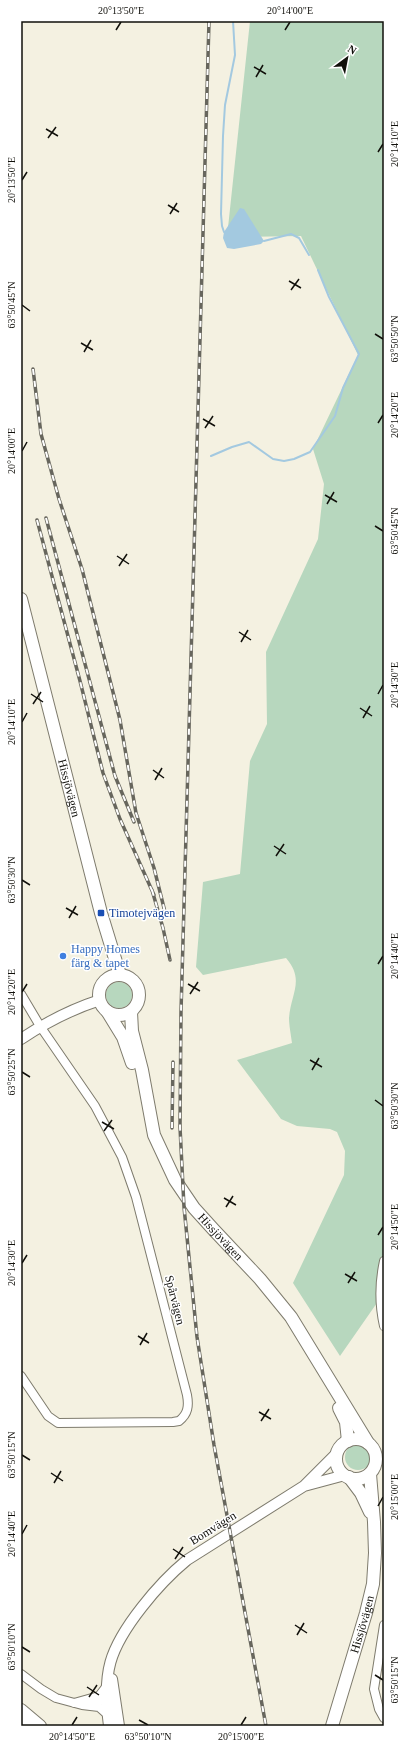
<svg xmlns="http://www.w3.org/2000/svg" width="405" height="1747" font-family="Georgia,serif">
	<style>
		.green { fill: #b7d7be }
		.water { fill: #a3c9e0 }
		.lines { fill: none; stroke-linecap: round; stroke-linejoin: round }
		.stream { stroke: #a3c9e0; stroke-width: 2 }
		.minor-casing { stroke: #7e7b6d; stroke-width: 10 }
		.tertiary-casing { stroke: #7e7b6d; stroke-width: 12 }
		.secondary-casing { stroke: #7e7b6d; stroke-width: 14 }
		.minor { stroke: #fff; stroke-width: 8 }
		.tertiary { stroke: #fff; stroke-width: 10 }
		.secondary { stroke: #fff; stroke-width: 12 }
		.rail-casing { stroke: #67665d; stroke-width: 3.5 }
		.rail { stroke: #fff; stroke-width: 2; stroke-dasharray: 6; stroke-linecap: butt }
		.ticks { fill: none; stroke: #11100b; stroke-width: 1.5 }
		.transit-dot { fill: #1a4fb4; stroke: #fff; stroke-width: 1.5 }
		.shop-dot { fill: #3f7fe0; stroke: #fff; stroke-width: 1.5 }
		.labels { text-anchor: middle; stroke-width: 3; stroke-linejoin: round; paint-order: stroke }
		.street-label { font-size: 12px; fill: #11100b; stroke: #fff }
		.transit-label { font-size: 12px; fill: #164399; stroke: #fff; text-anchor: start }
		.shop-label { font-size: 12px; fill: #366cbe; stroke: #fff; text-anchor: start }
		.neatline { fill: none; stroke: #11100b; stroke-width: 1.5 }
		.ticks-label { font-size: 10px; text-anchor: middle; fill: #11100b }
	</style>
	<rect width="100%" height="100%" fill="#f4f1e1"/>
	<!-- green -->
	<path class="green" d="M250,21h134v1305l-5,-26 -39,56 -47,-73 51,-108 1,-24 -8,-19 -7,-3 -33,-3 -16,-7 -44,-59 55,-17c-1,-8 -3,-18 -3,-25 2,-25 16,-38 -3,-60l-83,17 -7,-8 7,-85 37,-8 10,-113 17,-37 -1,-72 52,-113 6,-55 -11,-35 45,-94 -57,-119 -74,1z
		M106 995a13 13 0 1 1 26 0a13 13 0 1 1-26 0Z
		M345 1457a13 13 0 1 1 26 0a13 13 0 1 1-26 0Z"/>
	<!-- water -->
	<path class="water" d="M240,208l4,1 20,32 -3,3 -27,5 -7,-1 -4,-10 1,-6z"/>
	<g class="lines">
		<!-- stream -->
		<path class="stream" d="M224,232l-2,-6 -1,-12 2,-78 2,-31 10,-50 -2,-34
			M264,241l27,-7 8,4 10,17
			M211,456l21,-9 17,-5 24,17 11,2 10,-2 16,-7 25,-36 8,-28 16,-34 -30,-57 -11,-27"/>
		<!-- minor casing -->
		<g class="minor-casing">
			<path id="minor" d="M21,994l19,32 55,80 27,51 14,40 51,198c2,11 1,19 -8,26l-6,1 -115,1 -10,-7 -27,-40
				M384,1261c-5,23 -5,43 0,65
				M384,1625l-10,64 5,20 5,9
				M21,1674l20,15 15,9 26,7 17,2 9,8
				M74,1703l25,-7 7,-9"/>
		</g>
		<!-- tertiary casing -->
		<g class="tertiary-casing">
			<path id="tertiary" d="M21,1039c24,-16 51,-30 79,-39
				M304,1486l41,-11
				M112,1679l7,47
				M93,1699l13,1 5,4
				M109,1726c-7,-54 0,-77 33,-119 14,-18 28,-33 45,-47l117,-74 34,-34"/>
		</g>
		<!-- secondary casing -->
		<g class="secondary-casing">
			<g id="secondary">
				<path id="s1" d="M21,599l80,314 19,62"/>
				<circle cx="119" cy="995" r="20"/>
				<path d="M107,1011l16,26 9,26"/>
				<path id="s2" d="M131,1012l1,19 10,39 12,65 21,45 19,28 19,21 47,50 31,38 77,126"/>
				<path d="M339,1408l7,14 2,19"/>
				<circle cx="356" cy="1459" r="20"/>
				<path d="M349,1477l12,16 9,19"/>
				<path d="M21,1710l19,16"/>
				<path d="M21,1723l3,3"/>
				<path id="s3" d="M332,1726l34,-113 7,-29 2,-31 -1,-31 -4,-48"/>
			</g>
		</g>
		<!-- minor -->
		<use href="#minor" class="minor"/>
		<!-- tertiary -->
		<use href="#tertiary" class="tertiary"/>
		<!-- secondary -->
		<use href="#secondary" class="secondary"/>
		<!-- rail casing -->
		<g class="rail-casing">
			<path id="rail" d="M209,21l-28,991 -1,115 4,80 13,130 17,108 52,281
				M33,369l8,65 18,65 23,70 38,151 16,93 18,55 12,48
				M46,518l69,258 19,46
				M37,520l43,161 23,92 17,46 34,76
				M152,890l11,38 7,32
				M172,1128l1,-66"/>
		</g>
		<!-- rail -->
		<use href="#rail" class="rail"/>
	</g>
	<!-- ticks -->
	<path class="ticks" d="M116,30l5,-8M285,30l5,-8M254,67l12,7M256,77l7,-12M46,129l12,7M48,138l8,-11M378,152l5,-8M22,180l5,-8M168,205l11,7M170,214l7,-11M289,281l12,7M291,290l8,-11M22,305l8,6M375,334l8,5M81,343l12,7M84,352l7,-12M203,419l12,7M378,423l5,-8M205,428l8,-12M22,451l5,-9M325,495l12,7M327,504l7,-12M375,526l8,5M117,556l12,8M119,566l8,-12M239,632l12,8M241,642l7,-12M31,694l12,8M378,694l5,-9M33,704l8,-12M360,708l12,8M363,718l7,-12M22,722l5,-9M153,770l11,8M155,780l7,-12M274,846l12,8M276,856l8,-12M22,880l8,5M66,908l12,7M69,918l7,-12M378,964l5,-8M188,984l12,7M22,992l5,-8M190,994l8,-12M310,1060l12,7M312,1070l7,-12M22,1072l8,5M375,1100l8,6M102,1122l12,7M104,1131l8,-11M224,1198l12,7M226,1207l7,-11M378,1235l5,-8M22,1263l5,-8M345,1274l12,7M348,1283l7,-11M138,1336l11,7M140,1345l7,-12M259,1412l12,7M261,1421l8,-12M22,1455l8,5M51,1473l12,8M54,1483l7,-12M378,1506l5,-9M22,1534l5,-9M173,1549l12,8M175,1559l8,-12M295,1625l12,8M297,1635l7,-12M22,1647l8,5M375,1675l8,5M87,1687l12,8M89,1697l8,-12M139,1720l9,5M72,1725l5,-8M241,1725l5,-8"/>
	<!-- markers -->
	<rect class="transit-dot" x="97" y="909" width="8" height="8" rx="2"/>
	<circle class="shop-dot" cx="63" cy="956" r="4"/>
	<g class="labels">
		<!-- street labels -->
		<g class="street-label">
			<text dy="4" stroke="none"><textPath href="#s1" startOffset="195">Hissjövägen</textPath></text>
			<text dy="4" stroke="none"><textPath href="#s2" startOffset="248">Hissjövägen</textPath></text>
			<text transform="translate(175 1300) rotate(76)" y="4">Spårvägen</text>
			<text transform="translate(213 1528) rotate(-32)" y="4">Bomvägen</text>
			<text dy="4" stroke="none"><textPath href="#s3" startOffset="106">Hissjövägen</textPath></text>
		</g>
		<!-- transit labels -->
		<g class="transit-label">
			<text x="109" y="917">Timotejvägen</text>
		</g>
		<!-- shop labels -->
		<g class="shop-label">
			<text x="71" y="953">Happy Homes<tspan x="71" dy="14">färg &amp; tapet</tspan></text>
		</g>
	</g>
	<!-- border -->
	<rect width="405" height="1747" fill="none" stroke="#ffffff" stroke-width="44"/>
	<!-- north arrow -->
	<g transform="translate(347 58) rotate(32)" stroke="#ffffff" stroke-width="3" paint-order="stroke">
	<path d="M0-3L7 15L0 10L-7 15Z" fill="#11100b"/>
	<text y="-6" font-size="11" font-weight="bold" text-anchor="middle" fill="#11100b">N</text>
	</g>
	<rect x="22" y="22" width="361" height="1703" class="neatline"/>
	<g class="ticks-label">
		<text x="121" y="14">20°13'50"E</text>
		<text x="290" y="14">20°14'00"E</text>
		<text transform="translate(394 144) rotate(-90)" y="4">20°14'10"E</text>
		<text transform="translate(11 180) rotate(-90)" y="4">20°13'50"E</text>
		<text transform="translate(11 305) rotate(-90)" y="4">63°50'45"N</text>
		<text transform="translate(394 339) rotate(-90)" y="4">63°50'50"N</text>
		<text transform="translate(394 415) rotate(-90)" y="4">20°14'20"E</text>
		<text transform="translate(11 451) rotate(-90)" y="4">20°14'00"E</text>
		<text transform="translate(394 531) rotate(-90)" y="4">63°50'45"N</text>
		<text transform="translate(394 685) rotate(-90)" y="4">20°14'30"E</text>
		<text transform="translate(11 722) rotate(-90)" y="4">20°14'10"E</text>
		<text transform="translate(11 880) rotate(-90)" y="4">63°50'30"N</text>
		<text transform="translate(394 956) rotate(-90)" y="4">20°14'40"E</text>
		<text transform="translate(11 992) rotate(-90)" y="4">20°14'20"E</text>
		<text transform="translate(11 1072) rotate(-90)" y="4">63°50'25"N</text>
		<text transform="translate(394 1106) rotate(-90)" y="4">63°50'30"N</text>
		<text transform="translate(394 1227) rotate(-90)" y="4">20°14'50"E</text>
		<text transform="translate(11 1263) rotate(-90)" y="4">20°14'30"E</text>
		<text transform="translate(11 1455) rotate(-90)" y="4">63°50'15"N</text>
		<text transform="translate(394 1497) rotate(-90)" y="4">20°15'00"E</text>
		<text transform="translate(11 1534) rotate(-90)" y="4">20°14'40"E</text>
		<text transform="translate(11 1647) rotate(-90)" y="4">63°50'10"N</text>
		<text transform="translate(394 1680) rotate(-90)" y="4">63°50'15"N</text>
		<text x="72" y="1740">20°14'50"E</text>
		<text x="148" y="1740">63°50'10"N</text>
		<text x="241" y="1740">20°15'00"E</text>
	</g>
</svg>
